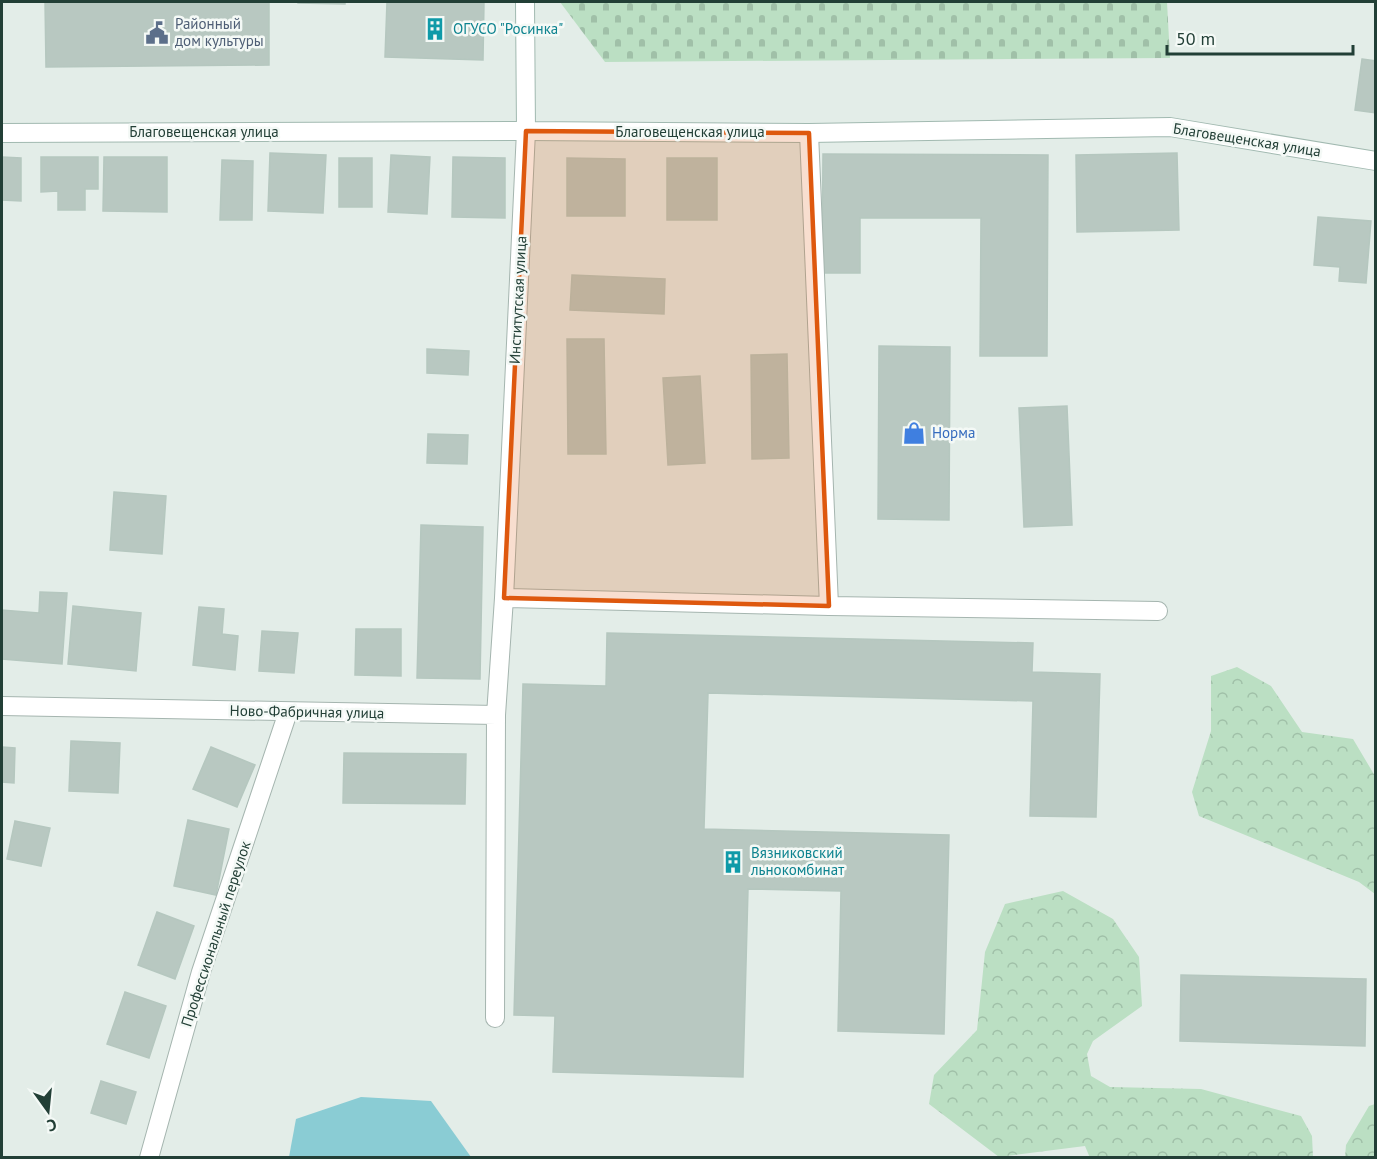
<svg xmlns="http://www.w3.org/2000/svg" width="1377" height="1159" font-family="'PT Sans',sans-serif">
	<style>
		.forest { fill: url(#forest-crowns) }
		.cemetery { fill: url(#cemetery-stones) }
		.water { fill: #8accd4 }
		.building { fill: #b8c8c1; stroke: #b5c7bf; stroke-width: 1.5 }
		.lines { fill: none; stroke-linecap: round; stroke-linejoin: round }
		.street-casing { stroke: #a5b5af; stroke-width: 20 }
		.secondary-casing { stroke: #a1b9b0; stroke-width: 20 }
		.street { stroke: #fff; stroke-width: 18 }
		.secondary { stroke: #fff; stroke-width: 18 }
		.marked { fill: #de580e; fill-opacity: 0.2; stroke: #de580e; stroke-width: 4.5; stroke-linejoin: round }
		.labels { text-anchor: middle; stroke-width: 5; stroke-linejoin: round; paint-order: stroke }
		.service-label { font-size: 15px; fill: #4e5e75; stroke: #f4f9f6; text-anchor: start }
		.culture-label { font-size: 15px; fill: #0d838f; stroke: #f4f9f6; text-anchor: start }
		.street-label { font-size: 15px; fill: #223f36; stroke: #f4f9f6 }
		.shop-label { font-size: 15px; fill: #366cbe; stroke: #f4f9f6; text-anchor: start }
	</style>
	<defs>
		<pattern id="forest-crowns" width="20" height="18" patternUnits="userSpaceOnUse" patternTransform="scale(1.5)"><rect width="20" height="18" fill="#bbdfc3"/><path d="M2 6a3 3 0 1 1 6 0M12 15a3 3 0 1 1 6 0" fill="none" stroke="#a0c0a8"/></pattern>
		<pattern id="cemetery-stones" width="16" height="16" patternUnits="userSpaceOnUse" patternTransform="scale(1.5)"><rect width="16" height="16" fill="#bbdfc3"/><path d="M2 7V4a2 2 0 0 1 4 0v3zM10 15v-3a2 2 0 0 1 4 0v3z" fill="#a0c0a8"/></pattern>
	</defs>
	<rect width="100%" height="100%" fill="#e3ede8"/>
	<!-- forest -->
	<path class="forest" d="M1237,667l34,19 31,46 51,7 22,37v118l-16,-12 -160,-66 -7,-24 19,-61v-55z
		M1063,891l50,28 26,38 3,49 -49,35 -6,13 4,22 19,11 91,2 100,27 11,20 1,21 -223,1 -5,-12 -86,11 -70,-53 5,-29 43,-45 8,-78 20,-48z
		M1375,1104v53h-30l1,-12 23,-39z"/>
	<!-- cemetery -->
	<path class="cemetery" d="M560,2h607l3,56 -565,4z"/>
	<!-- water -->
	<path class="water" d="M361,1097l70,4 40,56h-182l7,-38z"/>
	<!-- building -->
	<path class="building" d="M45,2h224v63l-223,2z
		M298,2h47v2l-47,-1z
		M387,2h97l-1,58 -98,-3z
		M1362,59l14,2v52l-21,-3z
		M270,153l56,2 -3,58 -55,-2z
		M1177,153l2,77 -102,2 -1,-77z
		M823,154l225,1 -1,201h-67l1,-138h-121v55h-38z
		M391,155l39,2 -3,57 -39,-2z
		M2,157l19,1v43l-19,-1z
		M41,157h57v32h-13v21h-27v-19l-17,1z
		M104,157h63v55l-64,-1z
		M453,157l52,1v60l-53,-1z
		M339,158h33v49h-33z
		M567,158l58,1v57h-58z
		M667,158h50v62h-50z
		M222,160l31,1 -1,59h-32z
		M1318,217l53,4 -5,62 -27,-2 1,-14 -26,-2z
		M572,275l93,4 -1,35 -94,-4z
		M567,339h37l2,115h-38z
		M879,346l71,1 -1,173 -71,-1z
		M427,349l42,2 -1,24 -41,-2z
		M787,354l2,104 -37,1 -1,-104z
		M700,376l5,87 -37,2 -5,-87z
		M1067,406l5,119 -48,2 -5,-119z
		M428,434l40,1 -1,29 -40,-1z
		M114,492l52,4 -4,58 -52,-4z
		M421,525l62,2 -3,152 -63,-1z
		M40,592l27,1 -5,71 -60,-5v-49l37,3z
		M73,606l68,7 -5,58 -68,-7z
		M199,607l25,2 -2,25 16,2 -3,34 -42,-5z
		M356,629h45v47l-46,-1z
		M262,631l36,2 -4,40 -35,-2z
		M607,633l426,10 -1,29 68,2 -4,143 -66,-1 3,-115 -325,-8 -4,136 245,6 -5,199 -106,-3 3,-140 -93,-2 -5,188 -190,-5 2,-56 -41,-1 9,-331 83,2z
		M71,741l49,2 -2,50 -49,-2z
		M2,747l13,1 -1,35 -12,-1z
		M211,747l44,18 -18,42 -44,-18z
		M344,753l122,1 -1,50 -122,-1z
		M188,820l41,9 -13,66 -42,-9z
		M15,821l35,7 -9,38 -34,-7z
		M157,912l37,14 -19,53 -37,-14z
		M1181,975l185,4 -1,67 -185,-5z
		M125,992l41,14 -17,52 -42,-14z
		M101,1081l35,11 -10,32 -35,-11z"/>
	<g class="lines">
		<!-- street casing -->
		<g class="street-casing">
			<path id="street" d="M809,133l20,473
				M504,598l325,8 329,5
				M2,706l494,9 8,-117 22,-467
				M495,1018l1,-303
				M149,1158l52,-186 87,-260"/>
		</g>
		<!-- secondary casing -->
		<g class="secondary-casing">
			<path id="secondary" d="M525,2l1,129
				M2,133l524,-2 283,2 361,-6 206,34"/>
		</g>
		<!-- street -->
		<use href="#street" class="street"/>
		<!-- secondary -->
		<use href="#secondary" class="secondary"/>
	</g>
	<!-- marked area -->
	<path class="marked" d="M526,131l283,2 20,473 -325,-8z"/>
	<!-- icons -->
	<defs>
		<g id="building-bare" transform="scale(1.8)"><path d="M-4-6H4V6H1V3H-1V6H-4ZM-2.5-4.3h1.7v1.8h-1.7ZM.8-4.3h1.7v1.8H.8ZM-2.5-1h1.7V.8h-1.7ZM.8-1h1.7V.8H.8Z" fill="#0f9aa8" stroke="#f4f9f6" stroke-width="2.5" paint-order="stroke"/></g>
		<g id="civic-bare" transform="scale(1.8)"><path d="M-.6-6.5H3V-4.5H.6V-3L4-1V1h2V6H-6V1h2V-1L-.6-3ZM-1.2 2.5V6h2.4V2.5Z" fill="#5c6f8a" stroke="#f4f9f6" stroke-width="2.5" paint-order="stroke"/></g>
		<g id="shop-bare" transform="scale(1.8)"><path d="M-5-2.5h2.3a2.7 3.5 0 0 1 5.4 0H5L5.5 6h-11ZM-1.5-2.5h3a1.5 2.3 0 0 0-3 0Z" fill="#3f7fe0" stroke="#f4f9f6" stroke-width="2.5" paint-order="stroke"/></g>
	</defs>
	<g fill-rule="evenodd">
		<use href="#building-bare" x="435" y="29"/>
		<use href="#civic-bare" x="157" y="33"/>
		<use href="#shop-bare" x="914" y="433"/>
		<use href="#building-bare" x="733" y="862"/>
	</g>
	<g class="labels">
		<!-- service labels -->
		<g class="service-label">
			<text x="175" y="29">Районный<tspan x="175" dy="17">дом культуры</tspan></text>
		</g>
		<!-- culture labels -->
		<g class="culture-label">
			<text x="453" y="34">ОГУСО "Росинка"</text>
			<text x="751" y="858">Вязниковский<tspan x="751" dy="17">льнокомбинат</tspan></text>
		</g>
		<!-- street labels -->
		<g class="street-label">
			<text x="204" y="137">Благовещенская улица</text>
			<text x="690" y="137">Благовещенская улица</text>
			<text transform="translate(1247 140) rotate(9)" y="5">Благовещенская улица</text>
			<text transform="translate(518 300) rotate(-87)" y="5">Институтская улица</text>
			<text transform="translate(307 712) rotate(1)" y="5">Ново-Фабричная улица</text>
			<text transform="translate(216 934) rotate(-72)" y="5">Профессиональный переулок</text>
		</g>
		<!-- shop labels -->
		<g class="shop-label">
			<text x="932" y="438">Норма</text>
		</g>
	</g>
	<!-- border -->
	<rect width="1377" height="1159" fill="none" stroke="#223f36" stroke-width="6"/>
	<!-- north arrow -->
	<g transform="translate(48 1111) rotate(165)" stroke="#f4f9f6" stroke-width="4.5" paint-order="stroke">
	<path d="M0-4.5L10 22L0 15L-10 22Z" fill="#223f36"/>
	<text y="-9" font-size="16" font-weight="bold" text-anchor="middle" fill="#223f36">С</text>
	</g>
	<!-- scale -->
	<path d="M1167 45v9h186v-9" fill="none" stroke="#223f36" stroke-width="3"/>
	<text x="1176" y="45" font-size="18" fill="#223f36" stroke="#f4f9f6" stroke-width="4.5" paint-order="stroke">50 m</text>
</svg>
